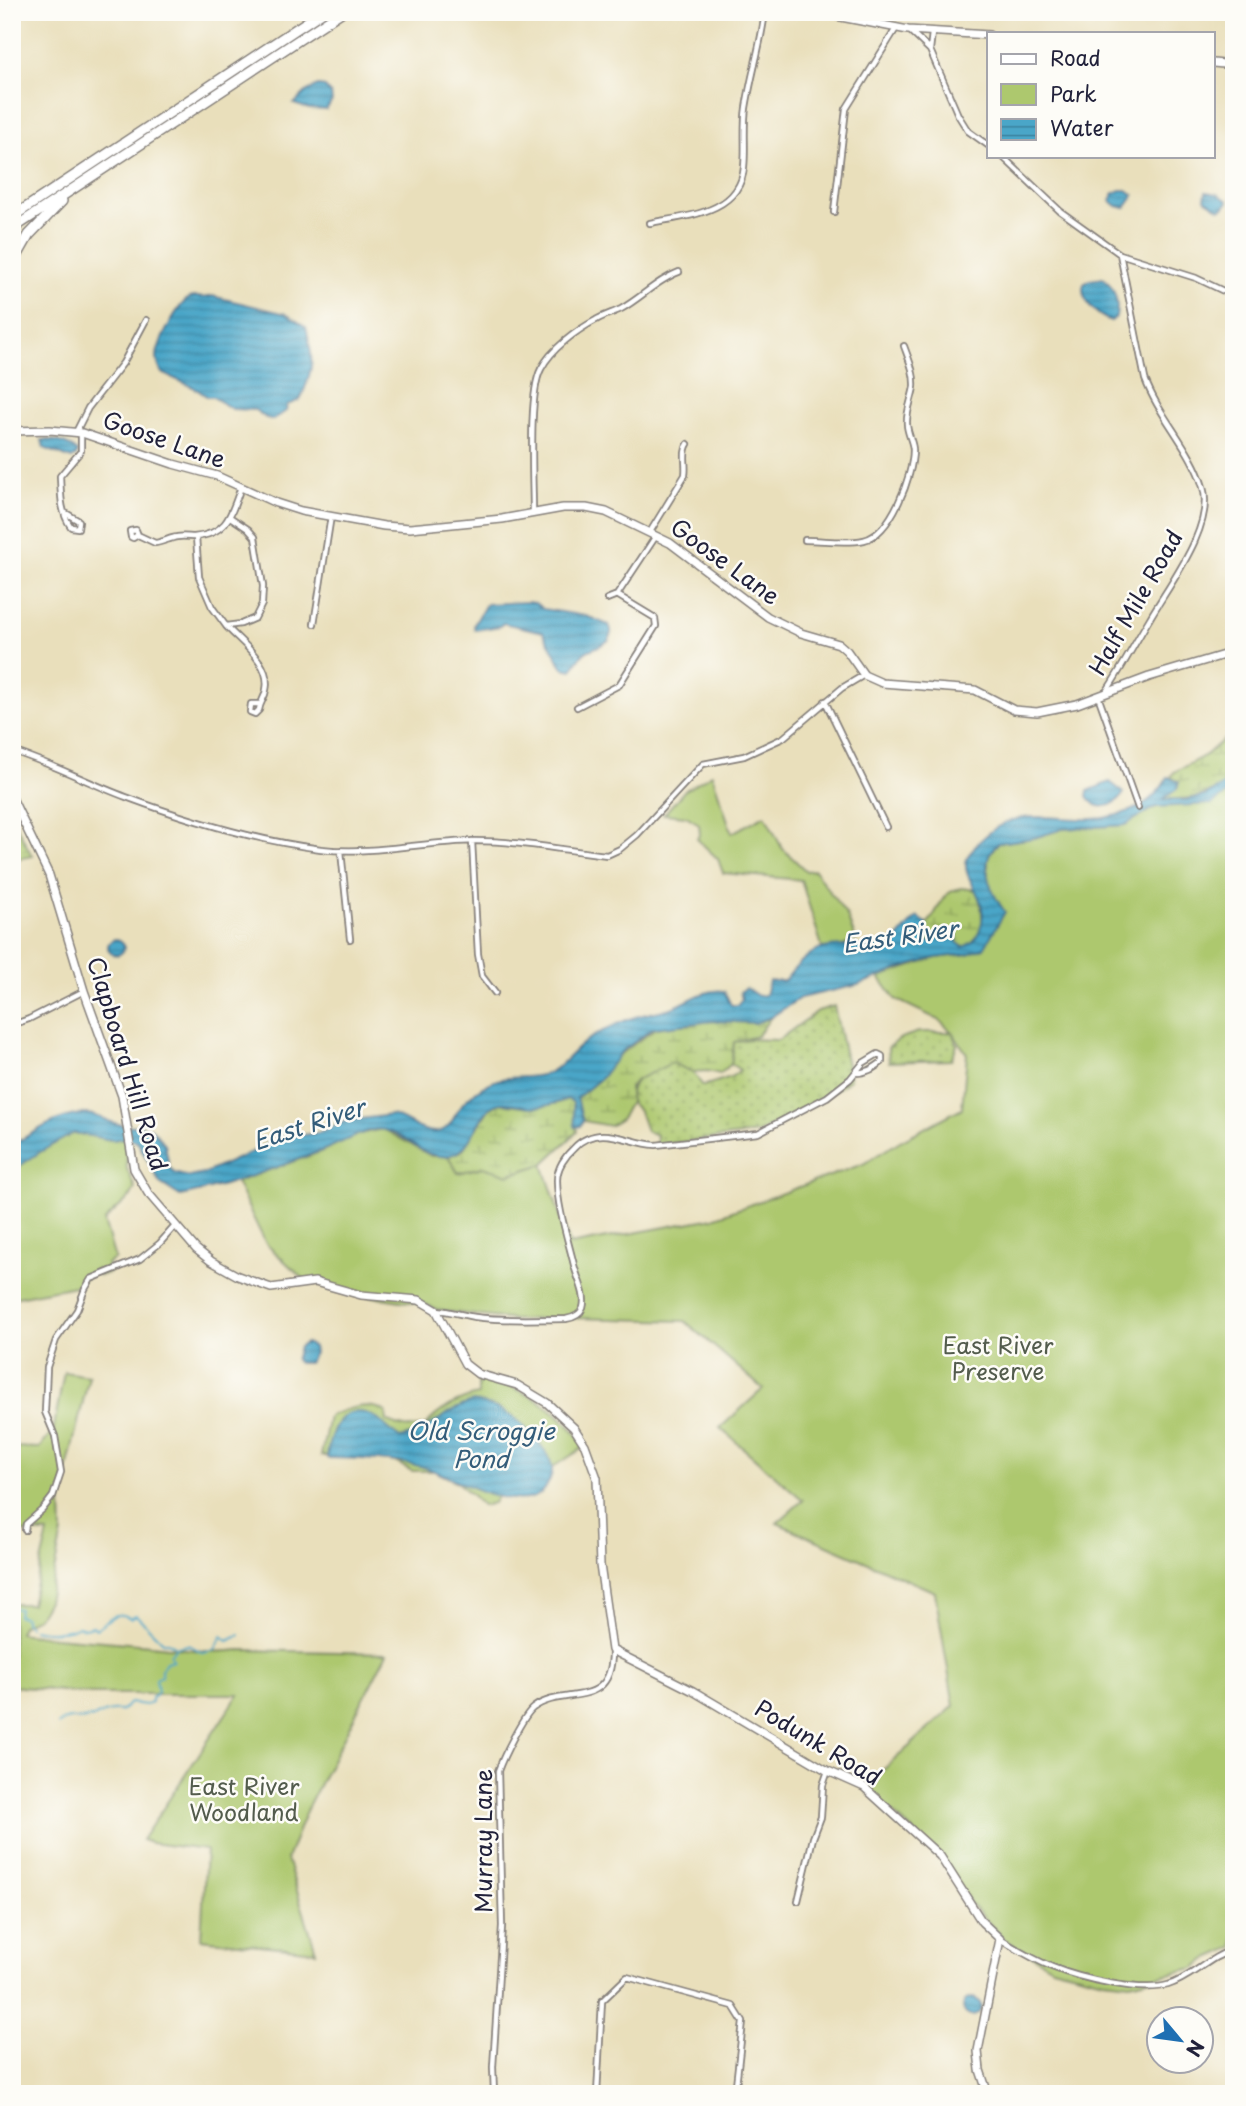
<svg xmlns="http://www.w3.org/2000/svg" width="1246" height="2106" font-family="'Playpen Sans',sans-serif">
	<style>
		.grass { fill: url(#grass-dots); stroke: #687554; stroke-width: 2 }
		.wetland { fill: url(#wetland-marsh); stroke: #687554; stroke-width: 2 }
		.park { fill: #adc86e; stroke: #687554; stroke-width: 2 }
		.water { fill: url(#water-rules); stroke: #366482; stroke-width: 2 }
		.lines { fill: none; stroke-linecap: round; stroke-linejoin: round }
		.stream { stroke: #4aa6c8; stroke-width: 2 }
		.street-casing { stroke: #86807b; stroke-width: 8 }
		.secondary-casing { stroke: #86807b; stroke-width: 10 }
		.highway-casing { stroke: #86807b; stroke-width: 12 }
		.street { stroke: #fff; stroke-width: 4.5 }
		.secondary { stroke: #fff; stroke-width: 7 }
		.highway { stroke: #fff; stroke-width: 9 }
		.labels { text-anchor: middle; stroke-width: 5; stroke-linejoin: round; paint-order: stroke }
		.street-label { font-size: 23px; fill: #22223b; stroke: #fdfcf7 }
		.park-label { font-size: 23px; fill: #535c4d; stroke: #fdfcf7 }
		.water-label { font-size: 24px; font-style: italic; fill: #345d7a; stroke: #fdfcf7 }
	</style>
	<defs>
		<pattern id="grass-dots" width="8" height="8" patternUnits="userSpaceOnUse" patternTransform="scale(1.75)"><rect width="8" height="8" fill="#adc86e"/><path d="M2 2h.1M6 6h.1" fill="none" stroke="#8ca25c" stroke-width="1.8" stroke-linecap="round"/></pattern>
		<pattern id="wetland-marsh" width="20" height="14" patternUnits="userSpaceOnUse" patternTransform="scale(1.75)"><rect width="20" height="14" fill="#adc86e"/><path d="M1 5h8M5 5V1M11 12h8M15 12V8" fill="none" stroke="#8ca25c"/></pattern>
		<pattern id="water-rules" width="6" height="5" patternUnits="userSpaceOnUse" patternTransform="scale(1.75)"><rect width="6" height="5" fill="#4aa6c8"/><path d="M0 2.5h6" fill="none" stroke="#3d87a4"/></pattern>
	</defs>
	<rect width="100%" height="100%" fill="#fdfcf7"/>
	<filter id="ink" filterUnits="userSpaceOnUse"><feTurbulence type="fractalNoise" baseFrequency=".0143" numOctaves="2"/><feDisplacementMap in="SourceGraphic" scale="14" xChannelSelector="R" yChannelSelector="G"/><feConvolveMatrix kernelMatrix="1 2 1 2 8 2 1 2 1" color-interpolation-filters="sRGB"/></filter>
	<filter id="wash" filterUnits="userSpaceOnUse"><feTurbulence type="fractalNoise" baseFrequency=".00686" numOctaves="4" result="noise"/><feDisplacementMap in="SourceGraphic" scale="28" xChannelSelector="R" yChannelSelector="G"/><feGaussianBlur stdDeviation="1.57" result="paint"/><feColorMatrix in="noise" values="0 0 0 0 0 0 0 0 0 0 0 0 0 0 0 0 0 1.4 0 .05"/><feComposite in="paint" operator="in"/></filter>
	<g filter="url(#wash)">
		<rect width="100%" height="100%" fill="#e9dfbb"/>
		<!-- grass -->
		<path class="grass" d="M12,817l20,39 -20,4z
			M834,1006l16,73 -10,8 -82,46 -102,12 1,-10 -11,-4 -7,-20 -9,-9c0,-29 19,-29 42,-40l21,10 10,14 28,-9 9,-7 -9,-6 3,-22 6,-3 38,1 40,-29z
			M919,1032h33l5,13 -6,15 -62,2 -1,-14 13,-10z"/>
		<!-- wetland -->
		<path class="wetland" d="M1224,739l10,2v38c-30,19 -37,20 -71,20l14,-10 2,-7 -8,-5 3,-5 32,-17z
			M961,888l16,2c6,21 12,48 -14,57l-20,-15 -11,11 -6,-3 1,-16c14,-14 11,-31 34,-36z
			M771,1017l-14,19 -23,6 -3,22 -11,10 -13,-3 -14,1 -21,-9 -36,17 -6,7v15l-9,17 -11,7 -27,-5 -6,-23 24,-20 14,-20 41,-30 57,-7 42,2z
			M567,1099l6,3 4,30 -34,32 -34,11 -26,-8 -25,6 -10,-17 14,-5 27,-42 11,-6 32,4 26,-4z"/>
		<!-- park -->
		<path class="park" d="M712,774l20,59 33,-18 17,33 24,23 8,-1 33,46 9,25 -32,12 -23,-73 -78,-7 -5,-14 -21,-20 3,-4 -1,-11 -13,-8 -22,-2 20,-23z
			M1234,784v1163l-25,11 -15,10 -64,15 -27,-3 -51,-13 -48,-28 -34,-36 -30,-47 -76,-69 90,-81 -19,-114 -158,-69 26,-23 -83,-72 43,-39 -78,-68 -113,-3 -58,2 -78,-10 -8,-5 -67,-10 -55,-14 -40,-37 -30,-62 84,-30 39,-18 24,-5 48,27h17l10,17 25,-6 26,8 34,-11 27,81 143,-27 150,-54 37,-23 62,-33 5,-54 -15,-22 -13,-12 -44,-21 -16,-22 57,-19 32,-4 37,-42 -11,-15 -6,-16v-25l10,-13 36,-5 28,-9 63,-4 31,-18 3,-5c27,1 52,-4 75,-18z
			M74,1133l38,7 13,-2 2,31 8,19 -5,9 -26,24 11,38 -8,5 3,8 -11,4 -3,-7 -21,17 -63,12v-127l28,-19z
			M64,1372l25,4 -25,106 -3,21 1,30 -14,68 -10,16 -16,9 -3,7c47,6 93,8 141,13 27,3 53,8 80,4l147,3 -81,158 -19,48 29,92 -115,-12 5,-89 -55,-7 -9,-3 97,-146h-148l-79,-8v-82h19l17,-71 -26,-1 -10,10v-95l27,1 14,-16z
			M478,1374c45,17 80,30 107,73l-68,42 -19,6 -5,8 -10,3 -24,-23 -24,-12h-23l-17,-9 -34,-6h-40l8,-40c17,-7 40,-16 57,-4l1,9c13,7 23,8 38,5 13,-15 33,-27 53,-31z"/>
		<!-- water -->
		<path class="water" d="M318,86l7,1 6,7 1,7 -6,9 -17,-1 -15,-5 13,-13z
			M1121,190h6l7,5 -9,13 -8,-2 -6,-5 2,-7z
			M1206,192l12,2 10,7 -3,6 -5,2 -15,-10z
			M1103,278c12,9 16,25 13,39l-5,4c-14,-5 -32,-22 -27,-37l6,-4z
			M212,296l74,18 20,13c8,33 8,42 -6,73l-13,5 -1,6 -13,9 -7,-2 -11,-8 -23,-1 -19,-12h-5l-15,-10 -31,-14c-3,-5 -5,-10 -5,-16 0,-12 21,-54 33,-59 8,-3 14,2 22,-2z
			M42,440c12,-1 28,3 36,13l-6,6 -28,-11z
			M528,602l7,1 8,6 43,7 23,9c9,18 -11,20 -22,26 -7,4 -11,13 -15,19l-9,-2 -20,-36 -40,-9 -3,3 -25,4 -1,-5 12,-21z
			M1168,777l11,5 -2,7 -14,10 21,1 21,-4 29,-17v10l-22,15 -56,3 -31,18 -63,4 -28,9 -36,5c-22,20 -7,49 7,69l-21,36 -16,6 -32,4 -31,9 -47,18 -58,13 -29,19 -16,6 -42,-2 -60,7 -32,24 -20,26 -24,20 6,23 -3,5 -5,1 -2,-25 -6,-3c-11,5 -23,8 -36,8 -13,-1 -29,-9 -41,1 -17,15 -18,46 -45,48 -27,3 -46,-32 -73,-26 -19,5 -36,16 -54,22 -46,17 -90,34 -138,44l-20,-13 -23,-42 -12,-3 -13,2 -38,-7 -34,19 -28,19v-26c21,-12 49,-32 75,-31 12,1 20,8 31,10 10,2 22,2 32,3l15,17 4,23 5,6 15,4 14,-3 51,-23 24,-13 40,-5 27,-12 46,-6c15,3 29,18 45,17 17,-2 18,-20 28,-30 7,-7 18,-15 26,-19 18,-10 40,-2 58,-10 17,-8 25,-24 41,-34 13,-8 29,-16 43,-21 14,-5 28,-6 42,-11 15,-6 33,-19 50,-16l7,14h7l4,-6 -2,-7 6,-4 12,8 7,-1 4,-14h15c10,-11 19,-24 32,-30 21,-10 48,0 70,-6 14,-3 20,-21 32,-28l9,7 -1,16 6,3 11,-11 7,-1 7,3v8l6,5c10,-4 14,-8 17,-18 11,-30 -16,-47 -14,-66 2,-13 20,-29 31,-36 30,-18 63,-6 95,-8 31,-2 61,-13 76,-42z
			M1110,782l14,11c-9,14 -27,20 -37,3l1,-5z
			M108 947a8 8 0 1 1 16 0a8 8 0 1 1-16 0Z
			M306,1343l7,4 1,6 -6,10h-10l-3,-3 4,-13z
			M472,1402c15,1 27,6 40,14 11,7 37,37 40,50 1,8 -5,23 -12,28 -29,20 -88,-19 -117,-27 -24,-7 -70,-9 -96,-9 2,-26 15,-59 47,-41 9,5 17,15 26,21 29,-5 44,-28 72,-36z
			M963 2007a9 9 0 1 1 18 0a9 9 0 1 1-18 0Z"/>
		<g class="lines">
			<!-- stream -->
			<path class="stream" d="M12,1608l7,1 -1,6 7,3v4l4,4
				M33,1629c12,3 35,4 46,-3l5,2 9,-2 3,3c12,-9 20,-20 34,-11l6,-3 27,27h5l9,5 12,-2 14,8 12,-3 7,-14 6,5 12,-6
				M58,1725c11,-11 20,-3 34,-7 11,-4 16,-8 29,-7l9,-8 16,2 5,-2v-5l7,-6 -2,-13 5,-3v-6l5,-8 7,-2 -3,-5 6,-8"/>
		</g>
	</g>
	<g filter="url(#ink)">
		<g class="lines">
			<!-- street casing -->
			<g class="street-casing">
				<path id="street" d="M870,22l6,-10
					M909,30l21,20
					M932,33l-2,17 28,65 10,16 21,15
					M1002,156l58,55 60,43 76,24 38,18
					M834,212l12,-103 51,-82
					M650,223c35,-7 90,-9 94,-56 2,-19 -1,-40 2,-59 5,-32 15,-64 19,-96
					M76,432l12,-24 35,-45 23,-43
					M64,512l15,9 -1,7 -7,-1c-11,-15 -10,-34 -11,-51l21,-25v-17
					M533,512c0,-31 -5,-119 8,-143 10,-20 36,-39 55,-49 8,-5 17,-7 25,-11 20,-11 36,-29 58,-37
					M650,532l35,-57c2,-10 -3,-23 3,-31
					M138,535l-5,3 -2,-1 -1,-6 6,-1 2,5 17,8c8,-1 15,-5 22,-6 6,-1 12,0 17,0 34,-3 37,-23 47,-50
					M196,537l3,40 13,30 14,19 15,-2 14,-6 7,-14 1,-18 -8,-49 -7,-8 -18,-12
					M805,540c19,0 41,4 59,0 27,-6 49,-64 49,-90 0,-8 -6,-17 -6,-26 -1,-12 5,-25 7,-37 1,-14 -5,-27 -10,-41
					M607,599l10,-4
					M314,624l17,-108
					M226,626c15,17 46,37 40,64 -1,8 -6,12 -7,20l-4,4 -5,-2 1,-8h8
					M1106,692c16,-24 29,-49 44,-74 19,-33 65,-92 53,-131 -11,-38 -44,-70 -58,-108l-25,-125
					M1098,696l40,112
					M825,701l61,126
					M577,707l42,-22 37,-59 -1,-8 -38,-23 39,-59
					M12,751c39,12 76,32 114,46 59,22 132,44 195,52 51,6 102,-7 154,-8 44,0 88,9 132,14l13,-6 17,-14 66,-71 41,-8 39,-18 59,-50 22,-13
					M472,841l6,113 4,22 13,17
					M341,851l9,88
					M12,1025l17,-6 55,-28
					M437,1310c13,1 25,5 38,7 30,4 61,2 91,2 7,-1 14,-4 17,-11 4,-13 -6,-30 -9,-43 -6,-25 -17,-59 -17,-85 0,-12 8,-24 17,-32 7,-8 18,-13 29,-13 18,0 34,9 53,10l102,-12 69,-36 23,-18 13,-16 15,-9 4,2v6c-9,7 -16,11 -27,11
					M25,1530l1,-6 17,-15 10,-13 8,-24 -6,-36 -10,-24 2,-45 9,-27 21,-30 8,-21 6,-10 49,-20 20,-16 15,-17
					M798,1901l15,-63 8,-21 2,-32 5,-14
					M1000,1939c16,10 35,21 52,28 27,11 88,26 116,18 24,-7 41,-29 66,-35
					M494,2094l-1,-27 9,-141 -4,-155c5,-14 25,-55 35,-63 31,-23 80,4 79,-58
					M597,2094l5,-93 25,-24 106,29 10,16 -8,72"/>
			</g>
			<!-- secondary casing -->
			<g class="secondary-casing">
				<path id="secondary" d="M829,12l7,4 72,14 81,5
					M1213,63l21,2
					M12,431l38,-1 32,3 91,31 44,12 59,27 25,8 83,15 26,2 32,-3 60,-6 61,-11h23l20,4 64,31 98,74 33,16 38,11 8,7 17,24 18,8 93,7 39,20 23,2 40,-8 72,-27 85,-25
					M12,798l37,77 35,116 38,105 12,73 14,24 48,56 15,12 27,15 33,12 44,-6 46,13 58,5 17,10 29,54 13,10 39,11 30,18 27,25 11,17 12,33 3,87 12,85 81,41 135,80 36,16 76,69 42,66 18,17 -22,112 2,19 8,24"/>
			</g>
			<!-- highway casing -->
			<g class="highway-casing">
				<path id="highway" d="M12,217l310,-205
					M12,229l329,-217
					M12,265l17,-30 33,-34"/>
			</g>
			<!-- street -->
			<use href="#street" class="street"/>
			<!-- secondary -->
			<use href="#secondary" class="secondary"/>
			<!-- highway -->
			<use href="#highway" class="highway"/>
		</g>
	</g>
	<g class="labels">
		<!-- street labels -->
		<g class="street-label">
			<text transform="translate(164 440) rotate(19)" y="8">Goose Lane</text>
			<text transform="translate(725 562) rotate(36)" y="8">Goose Lane</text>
			<text transform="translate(1136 603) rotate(-60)" y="8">Half Mile Road</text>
			<text transform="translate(127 1064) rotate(73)" y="8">Clapboard Hill Road</text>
			<text transform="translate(818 1743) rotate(31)" y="8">Podunk Road</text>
			<text transform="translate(484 1841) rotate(-90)" y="8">Murray Lane</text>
		</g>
		<!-- park labels -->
		<g class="park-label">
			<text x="998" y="1354">East River<tspan x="998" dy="26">Preserve</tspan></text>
			<text x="244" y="1795">East River<tspan x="244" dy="26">Woodland</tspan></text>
		</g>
		<!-- water labels -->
		<g class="water-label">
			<text transform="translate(900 937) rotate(-8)" y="8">East River</text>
			<text transform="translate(309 1125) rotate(-18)" y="8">East River</text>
			<text x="481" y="1440">Old Scroggie<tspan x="481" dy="28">Pond</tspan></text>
		</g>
	</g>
	<!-- margin -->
	<rect width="1246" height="2106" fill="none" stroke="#fdfcf7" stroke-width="42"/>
	<!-- legend -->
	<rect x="987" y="32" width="228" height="126" fill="#fdfcf7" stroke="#a5a5ac" stroke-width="2"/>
	<rect x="1001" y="54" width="35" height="10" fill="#ffffff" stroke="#a5a5ac" stroke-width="2"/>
	<text x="1050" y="66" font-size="21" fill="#22223b">Road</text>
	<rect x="1001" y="84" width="35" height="21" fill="#adc86e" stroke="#a5a5ac" stroke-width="2"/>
	<text x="1050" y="102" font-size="21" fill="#22223b">Park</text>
	<rect x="1001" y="119" width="35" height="21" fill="url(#water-rules)" stroke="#a5a5ac" stroke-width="2"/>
	<text x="1050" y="136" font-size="21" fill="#22223b">Water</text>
	<!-- north arrow -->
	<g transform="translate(1180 2040) rotate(119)"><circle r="33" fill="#fdfcf7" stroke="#a5a5ac" stroke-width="2"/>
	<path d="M0-5L12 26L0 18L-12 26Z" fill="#1f6fb2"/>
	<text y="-10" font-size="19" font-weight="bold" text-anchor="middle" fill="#22223b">N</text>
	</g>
</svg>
